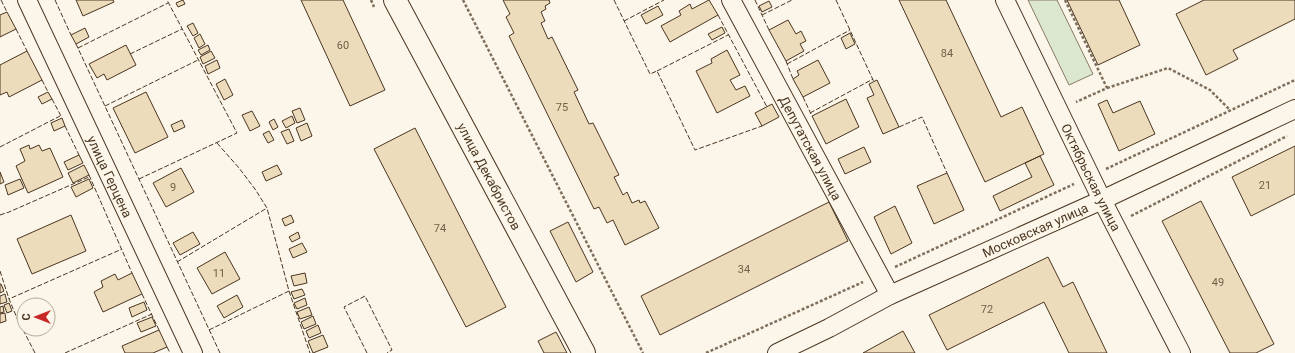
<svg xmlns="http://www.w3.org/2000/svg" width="1295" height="353" font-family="Roboto,sans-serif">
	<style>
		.green { fill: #dce7d0; stroke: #887966 }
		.building { fill: #ecdcbc; stroke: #4a3520 }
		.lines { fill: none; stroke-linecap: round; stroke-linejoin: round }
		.minor-casing { stroke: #4a3520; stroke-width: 20 }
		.tertiary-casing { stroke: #4a3520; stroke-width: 24 }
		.path { stroke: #7f6f5c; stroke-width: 2.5; stroke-dasharray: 3 2; stroke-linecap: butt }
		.minor { stroke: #fbf6e9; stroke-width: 18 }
		.tertiary { stroke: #fbf6e9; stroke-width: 22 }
		.fence { stroke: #4a3520; stroke-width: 1; stroke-dasharray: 5 2; stroke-linecap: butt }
		.labels { text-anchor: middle; stroke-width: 3; stroke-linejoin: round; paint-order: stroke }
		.number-label { font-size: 11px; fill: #725f47 }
		.street-label { font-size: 13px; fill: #4a3520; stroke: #fbf6e9 }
	</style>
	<rect width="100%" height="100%" fill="#fbf6e9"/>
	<!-- green -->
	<path class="green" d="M1028,0h29l36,74 -24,11z"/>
	<!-- building -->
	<path class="building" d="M76,0h37l1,2 -31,14z
		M183,0l2,4 -7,3 -2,-4z
		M301,0h42l42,90 -35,16z
		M503,0h46l1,3 -5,3 1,3 -5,3 4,9 -4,2 7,16 4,-2 26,53 -4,2 15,32 4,-1 26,52 -5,2 9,18 4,-3 5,11 7,-3 1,3 5,-2 14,27 -34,17 -12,-25 -6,3 -8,-16 -5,2 -85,-173 5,-3 -8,-16 4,-3z
		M709,0l9,15 -48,27 -9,-16 20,-11 -2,-4 11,-7 2,5z
		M899,0h47l55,117 21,-10 22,47 -59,28z
		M1067,0h52l21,45 -42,20z
		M1204,0h91v19l-62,31 5,9 -32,16 -30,-61z
		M769,1l3,6 -10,5 -3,-6z
		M658,6l5,9 -17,9 -5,-9z
		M7,12l9,17 -16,8v-22z
		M788,20l8,14 5,-3 5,10 -6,3 4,7 -18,10 -17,-31z
		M193,23l5,10 -5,3 -6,-10z
		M722,27l3,6 -13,7 -4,-6z
		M85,28l4,9 -13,7 -5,-9z
		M850,33l5,11 -9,5 -5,-11z
		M200,34l5,10 -6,4 -5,-10z
		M126,45l10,20 -29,15 -3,-6 -7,4 -8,-14z
		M208,45l2,5 -9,5 -3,-5z
		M727,50l13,25 -10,5 6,10 9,-4 5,10 -33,17 -21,-42 16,-8 -1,-4z
		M27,51l15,29 -33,17 -2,-5 -7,3v-30z
		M211,51l4,7 -12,6 -3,-7z
		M217,60l3,8 -12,6 -3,-8z
		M818,60l12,23 -27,14 -10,-18 6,-4 -2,-4z
		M225,79l8,16 -9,5 -8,-16z
		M877,80l22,47 -16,7 -16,-36 7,-3 -5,-11z
		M48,92l4,7 -10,5 -4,-7z
		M146,92l22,45 -33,16 -22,-45z
		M846,99l13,28 -33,17 -14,-28z
		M1107,100l6,13 27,-12 15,33 -36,17 -21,-47z
		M772,104l7,13 -17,9 -7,-13z
		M300,108l5,12 -8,3 -5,-12z
		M252,111l8,15 -10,5 -8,-16z
		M292,116l3,7 -9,5 -4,-7z
		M62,118l3,8 -11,5 -3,-8z
		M274,119l4,8 -5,3 -4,-8z
		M182,120l3,7 -11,5 -3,-7z
		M307,123l5,13 -11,5 -5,-13z
		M415,128l91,179 -40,20 -92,-178z
		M289,129l5,12 -7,3 -6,-12z
		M269,131l5,9 -6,3 -5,-9z
		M29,145l1,4 9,-4 3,6 8,-3 13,29 -35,16 -12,-27 9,-5 -5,-12z
		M1295,146v48l-44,22 -19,-39z
		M864,147l7,15 -26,12 -7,-15z
		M79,155l4,8 -15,7 -4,-8z
		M1040,156l14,29 -54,26 -7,-15 39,-19 -7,-14z
		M84,165l5,10 -16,8 -5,-10z
		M277,165l5,9 -16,7 -4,-9z
		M181,168l13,24 -28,15 -13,-24z
		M0,172l4,10 -4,2z
		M947,173l17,37 -30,14 -17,-38z
		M20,179l4,9 -16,7 -3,-10z
		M89,179l4,9 -17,9 -5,-10z
		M1201,201l73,143 -18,9h-26l-68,-132z
		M829,202l19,39 -188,94 -19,-39z
		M895,206l17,37 -21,11 -17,-37z
		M71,215l15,36 -54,23 -15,-35z
		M291,215l3,7 -9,4 -3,-7z
		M568,222l25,50 -17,10 -26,-51z
		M193,232l7,12 -20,11 -7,-12z
		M298,232l2,6 -8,4 -3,-5z
		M302,243l5,9 -14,6 -4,-9z
		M225,252l15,27 -28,15 -15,-26z
		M1048,257l15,30 10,-5 34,71h-38l-25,-51 -97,48 -18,-35z
		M132,273l10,21 -39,18 -9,-20 9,-5 -2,-6 14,-7 3,6z
		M305,273l2,10 -13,3 -3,-10z
		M0,284h1l3,7 -4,2z
		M302,289l3,6 -11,4 -3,-7z
		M5,294l2,8 -7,2v-8z
		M237,295l6,12 -19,11 -7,-12z
		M305,298l2,7 -10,4 -3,-6z
		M144,302l3,8 -15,7 -3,-9z
		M9,303l3,8 -5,2 -3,-8z
		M3,306l1,6 -4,1v-6z
		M309,307l3,8 -12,4 -3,-7z
		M5,313l1,8 -6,2v-9z
		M313,316l3,8 -12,5 -3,-7z
		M152,317l4,9 -15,6 -4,-9z
		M318,325l3,8 -12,5 -3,-7z
		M159,330l8,17 -14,6h-28l-3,-7z
		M903,331l12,22h-52z
		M556,332l11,21h-23l-6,-12z
		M323,335l5,12 -15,6 -5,-12z"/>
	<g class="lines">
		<!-- minor casing -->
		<g class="minor-casing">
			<g id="minor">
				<path id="s1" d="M27,0l166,353"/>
				<path id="s2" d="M731,0l159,295"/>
				<path id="s3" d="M1005,0l97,200 79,153"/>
				<path id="s4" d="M777,353l52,-25 61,-33 212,-95 193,-91"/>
			</g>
		</g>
		<!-- tertiary casing -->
		<g class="tertiary-casing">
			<g id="tertiary">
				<path id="s5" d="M395,0l189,353"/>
			</g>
		</g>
		<!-- path -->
		<path class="path" d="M371,0l3,7
			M463,0l180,353
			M1065,0l42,88 -31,14
			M1107,88l61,-20 42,22 20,20
			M1106,169l189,-89
			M1131,216l156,-80
			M895,267l179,-83
			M706,353l157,-71"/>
		<!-- minor -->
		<use href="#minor" class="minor"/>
		<!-- tertiary -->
		<use href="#tertiary" class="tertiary"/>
		<!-- fence -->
		<path class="fence" d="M1,0l6,12
			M55,0l16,35
			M614,0l36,74 7,-3 38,79 67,-24
			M755,0l14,30
			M836,0l38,82
			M718,15l49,92
			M762,15l30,-15
			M624,21l40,-21
			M16,29l11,22
			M76,44l144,309
			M78,48l90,-45
			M130,54l52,-25
			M786,61l7,18
			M787,64l63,-34
			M657,71l71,-36
			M42,80l6,12
			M803,97l8,17
			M52,99l9,17
			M105,106l93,-46
			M810,113l63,-34
			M65,126l14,29
			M899,127l23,-10 25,56
			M217,143l22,25 16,21 12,19 22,83 21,62
			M0,147l60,-31
			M89,175l43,98
			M139,179l98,-46 -70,-133
			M0,215l9,-3 80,-35
			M177,262l90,-54
			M0,271l9,28
			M142,294l17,36
			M209,330l80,-39
			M167,347l3,6
			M35,353l-18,-35 -8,-19 113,-50
			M65,353l87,-39
			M367,353l-23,-46 21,-11 27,54 -5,3"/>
	</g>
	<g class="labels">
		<!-- number labels -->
		<g class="number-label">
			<text x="343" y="49">60</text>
			<text x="947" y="57">84</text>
			<text x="562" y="111">75</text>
			<text x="1265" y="189">21</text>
			<text x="173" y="191">9</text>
			<text x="440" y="232">74</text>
			<text x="744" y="273">34</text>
			<text x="219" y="277">11</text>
			<text x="1218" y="286">49</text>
			<text x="987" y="313">72</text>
		</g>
		<!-- street labels -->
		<g class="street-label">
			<text dy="5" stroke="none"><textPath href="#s2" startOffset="168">Депутатская улица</textPath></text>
			<text dy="5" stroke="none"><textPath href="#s1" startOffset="195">улица Герцена</textPath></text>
			<text dy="5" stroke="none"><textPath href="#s5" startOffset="200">улица Декабристов</textPath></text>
			<text dy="5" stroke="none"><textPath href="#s3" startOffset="197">Октябрьская улица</textPath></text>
			<text dy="5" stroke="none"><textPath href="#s4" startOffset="286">Московская улица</textPath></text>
		</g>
	</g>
	<!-- north arrow -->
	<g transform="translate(36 317) rotate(270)"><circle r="19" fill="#fbf6e9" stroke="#b4a999"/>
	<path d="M0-3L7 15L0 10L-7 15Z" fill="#c62828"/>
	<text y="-6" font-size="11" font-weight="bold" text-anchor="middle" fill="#4a3520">С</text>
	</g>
</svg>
